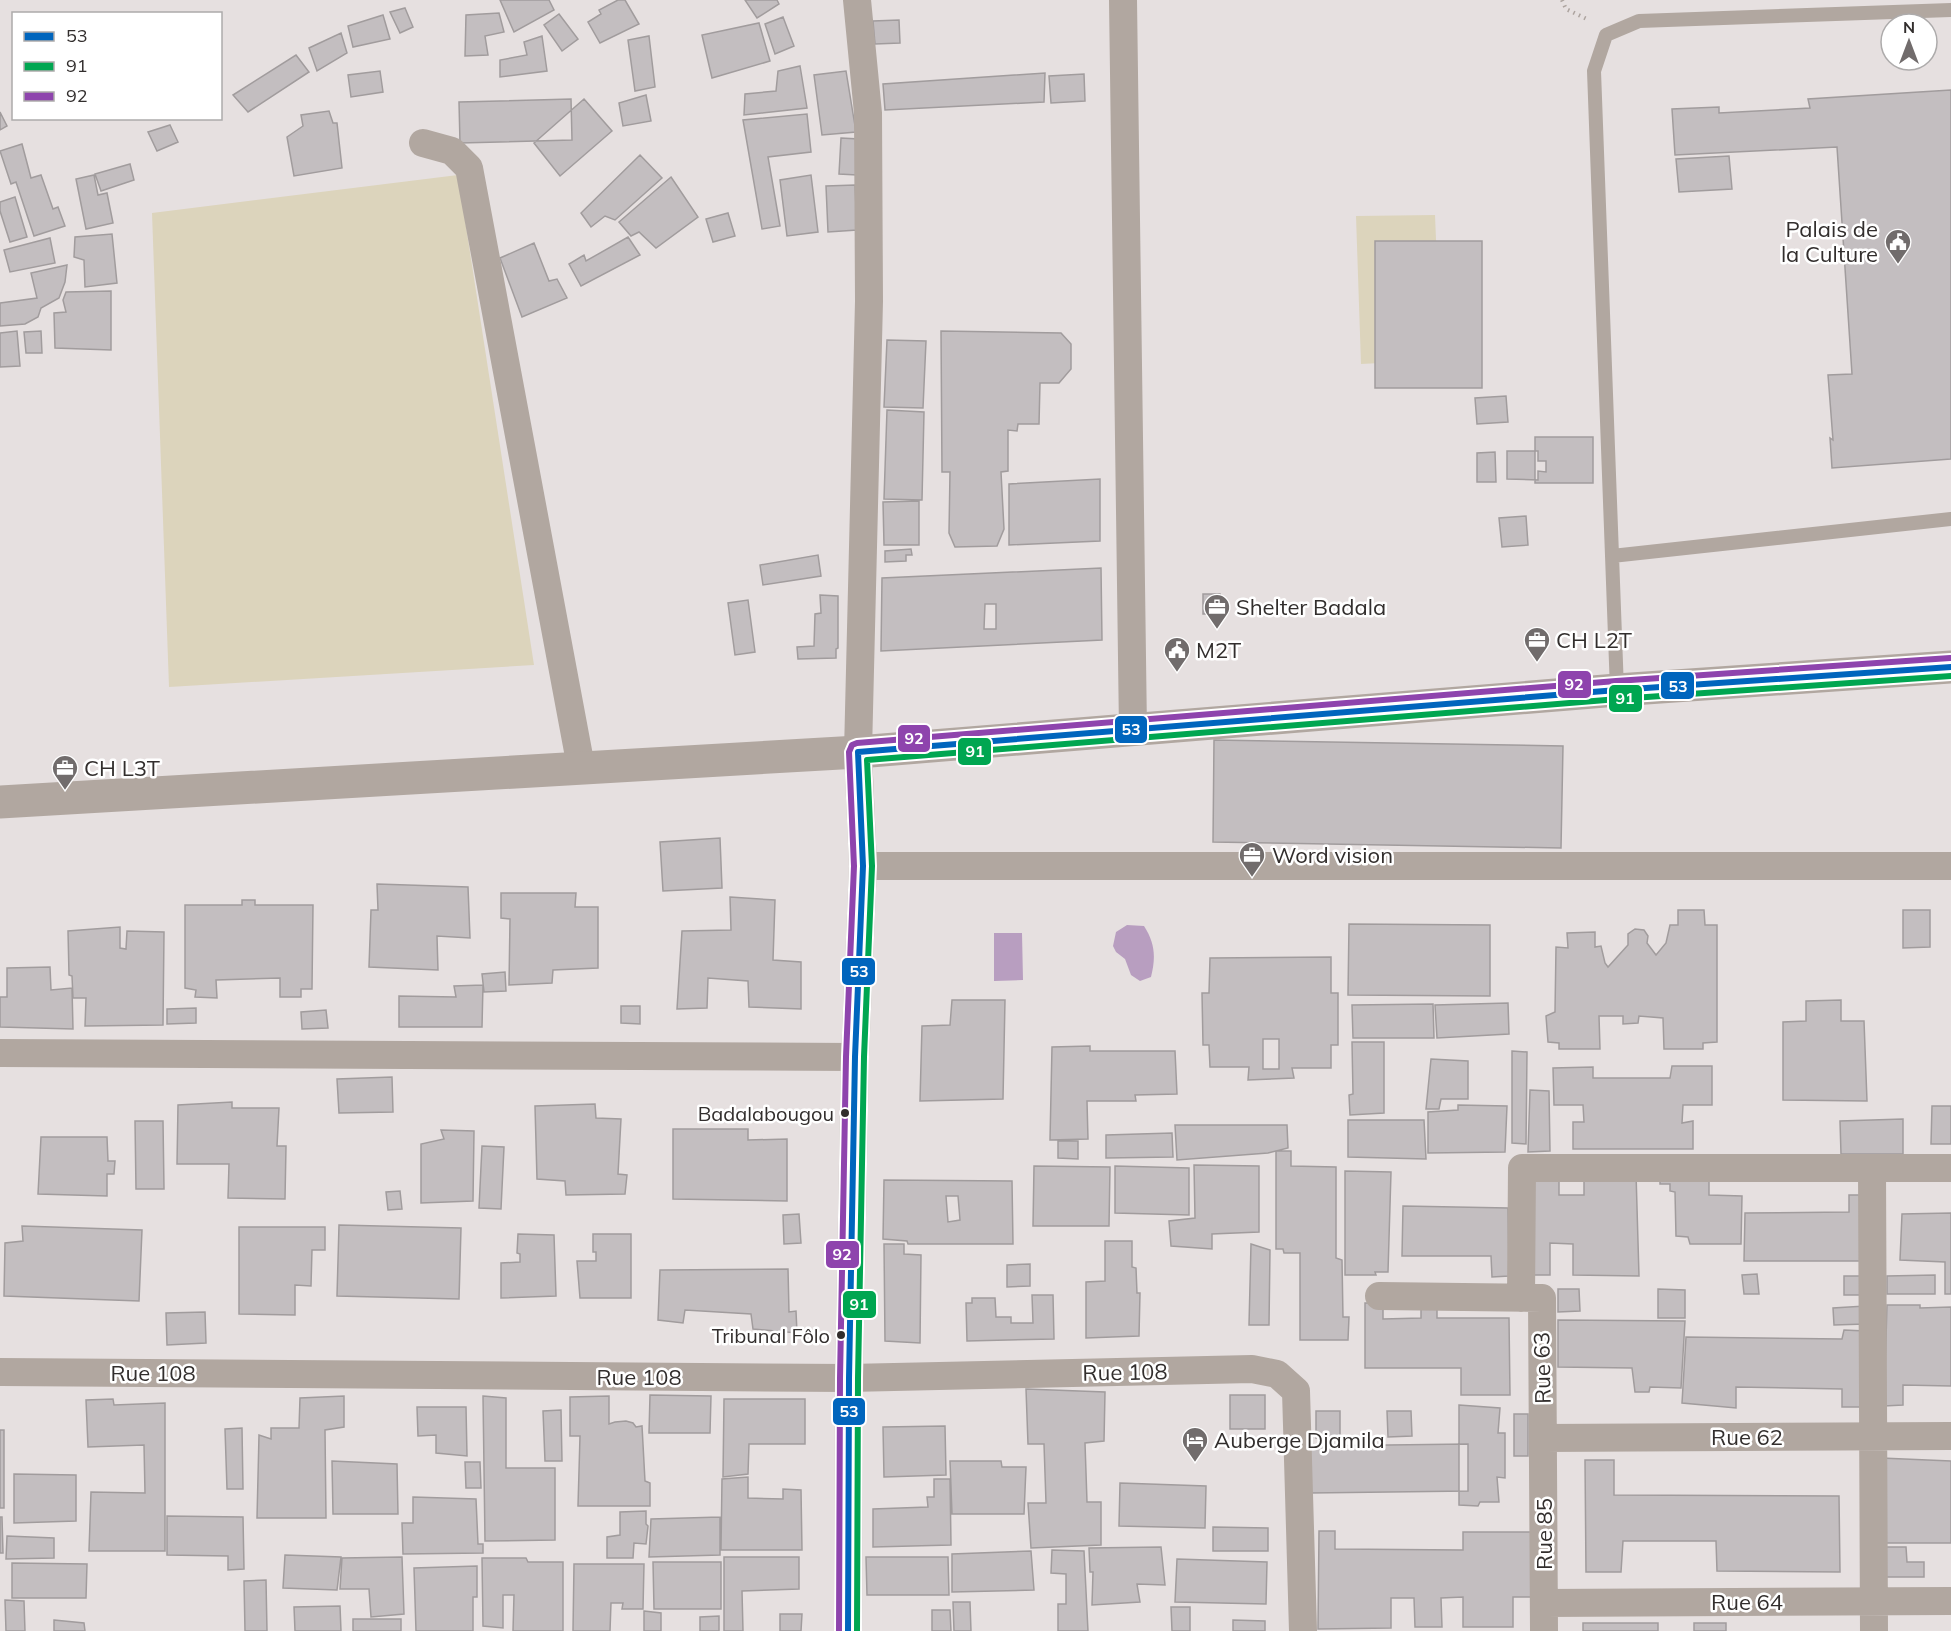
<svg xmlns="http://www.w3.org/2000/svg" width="1951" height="1631" font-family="Mulish,sans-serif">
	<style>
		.green { fill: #dcd4bc }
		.water { fill: #b89ec0 }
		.building { fill: #c3bec0; stroke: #a19c9d; stroke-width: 1.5; fill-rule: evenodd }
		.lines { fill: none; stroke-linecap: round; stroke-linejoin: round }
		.path { stroke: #ada49f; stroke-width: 4; stroke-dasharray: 1.5 4.5; stroke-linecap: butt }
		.service { stroke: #b1a7a0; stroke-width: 14 }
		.minor { stroke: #b1a7a0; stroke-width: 28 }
		.tertiary { stroke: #b1a7a0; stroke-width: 33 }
		.bus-1-casing { stroke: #fff; stroke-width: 10 }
		.bus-2-casing { stroke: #fff; stroke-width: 10 }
		.bus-3-casing { stroke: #fff; stroke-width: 10 }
		.bus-1 { stroke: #0065bd; stroke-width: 6 }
		.bus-2 { stroke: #00a651; stroke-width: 6 }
		.bus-3 { stroke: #8e44ad; stroke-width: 6 }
		.bus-dot { fill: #322e2d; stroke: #fff; stroke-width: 2 }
		.labels { text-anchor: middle; stroke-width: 5; stroke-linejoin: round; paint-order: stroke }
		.bus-label { font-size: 20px; fill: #322e2d; stroke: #fff; text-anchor: end }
		.poi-label { font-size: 22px; fill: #322e2d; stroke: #fff; text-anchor: start }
		.street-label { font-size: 22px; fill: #322e2d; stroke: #fff }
		.line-badge { stroke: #fff; stroke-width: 2 }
		.badge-label { font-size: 16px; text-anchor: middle; font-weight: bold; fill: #fff }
	</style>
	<rect width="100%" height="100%" fill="#e6e0e0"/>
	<!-- green -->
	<path class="green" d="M458,175l76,490 -365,22 -17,-474z
		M1435,215l6,145 -80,4 -5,-148z"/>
	<!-- water -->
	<path class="water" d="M1127,925l17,1c11,17 12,31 7,51l-11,4 -9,-6 -6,-16 -9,-7 -3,-6 3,-14z
		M994,933h28l1,47 -29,1z"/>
	<!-- building -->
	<path class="building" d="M500,0h49l5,10 -40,22z
		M618,0h7l14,24 -39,19 -12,-21 13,-8 -2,-4z
		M745,0h32l2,4 -22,14z
		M405,8l8,19 -13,6 -10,-21z
		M499,13l5,19 -19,4 3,19 -23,1 1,-41z
		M559,14l19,25 -16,12 -18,-26z
		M383,15l7,24 -37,8 -5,-21z
		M783,17l11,29 -19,8 -10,-30z
		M899,20l1,23 -25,1 -2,-23z
		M759,23l11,38 -58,17 -10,-43z
		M341,33l6,20 -30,18 -8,-23z
		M542,36l5,35 -47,6v-17l27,-5 -3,-13z
		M649,36l6,51 -20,4 -7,-51z
		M296,55l13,17 -61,40 -15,-17z
		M800,66l7,42 -63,7 1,-21 31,-3 2,-20z
		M380,71l3,21 -32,5 -3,-22z
		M846,71l10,61 -34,3 -8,-60z
		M1045,73l-1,29 -159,8 -2,-26z
		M1084,74l1,27 -34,2 -2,-27z
		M1951,90v369l-119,9 -2,-30 3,2 -5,-65 24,-1 -15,-227 -162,8 -3,-46 47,-2v6l91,-5 -2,-9z
		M646,95l5,26 -28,5 -4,-23z
		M571,99l1,41 -112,3 -1,-41z
		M584,99l28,32 -52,45 -26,-33z
		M329,111l4,12h4l5,45 -48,8 -7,-39 16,-11 -2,-11z
		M0,112l7,14 -7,4z
		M807,114l4,38 -43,5 12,69 -18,3 -19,-109z
		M170,125l8,17 -21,9 -9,-19z
		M841,138l18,1 -2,36 -18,-1z
		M22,144l9,34 10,-3 12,34 5,-2 7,19 -31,10 -18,-54 -5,2 -11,-33z
		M640,155l22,23 -47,42 -10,-4 -14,11 -10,-14z
		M1729,156l3,33 -53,3 -3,-33z
		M130,164l4,16 -33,11 -6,-17z
		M94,175l4,20 9,-2 6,30 -27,6 -10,-50z
		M811,175l7,57 -31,4 -7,-56z
		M671,177l27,40 -42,31 -17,-16 -8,4 -12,-14z
		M855,185l2,45 -29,2 -2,-46z
		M15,197l12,40 -17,5 -10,-31v-9z
		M728,213l7,23 -22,6 -7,-23z
		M112,234l5,49 -32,4 -1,-27 -10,-3 1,-20z
		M628,237l12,18 -59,31 -12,-22 15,-9 2,6z
		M50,238l5,25 -45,9 -6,-22z
		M1375,241h107v147h-107z
		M534,243l15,38 8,-2 10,19 -45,19 -22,-59z
		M67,265l-2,17 -6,16 -18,10 -3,9 -13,7 -25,2v-23l37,-5 -6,-25z
		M111,291v59l-56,-2 -1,-35 12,-1 -3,-12 3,-8z
		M17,331l3,35 -20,1v-34z
		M41,331l1,22h-16l-2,-21z
		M941,331l120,2 10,11v25l-12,14h-19l-1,41h-21l-1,7 -9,-1v41l-7,1 3,57 -7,17 -42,1 -6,-14 1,-61h-8z
		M887,340l39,1 -3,67 -39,-1z
		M1506,396l2,26 -31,2 -2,-26z
		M887,410l37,2 -2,88 -38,-1z
		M1535,437h58v46h-58z
		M1507,451h31v10h8v11l-8,-1v9l-31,-1z
		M1495,452l1,30h-19v-29z
		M1100,479v62l-91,4v-61z
		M919,501v44h-35l-1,-43z
		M1526,516l2,29 -26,2 -3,-29z
		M911,549l1,6h-6v6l-21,1v-11z
		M818,555l3,21 -58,9 -3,-20z
		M1101,568l1,72 -221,11 1,-73zM985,604h11v25h-12z
		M1203,594h17v20h-17z
		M820,595l18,1v52l-2,1v9l-38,1 -1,-12 17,-1 1,-32 6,-1z
		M748,600l7,52 -20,3 -7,-52z
		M1214,740l349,6 -2,102 -348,-6z
		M720,838l2,50 -59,3 -3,-49z
		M377,884l91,3 2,51 -33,-2 1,34 -69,-3 2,-57h7z
		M501,893h75l-1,14h23v61l-45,2 -1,13 -43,2 1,-66 -9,-1z
		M730,897l45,3 -2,60 28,2v47l-52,-2 -1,-26 -40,-3 -1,30 -30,1 5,-78 49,-1z
		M242,900h13v5h58l-1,84h-11v8h-21v-19l-64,2 1,18 -22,-1 1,-7 -11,-2v-83h57z
		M1678,910h26l1,15h12v117l-14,1v6h-39l-1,-31 -24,-2 -1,7 -15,1v-8h-24l1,33h-41v-6l-11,-1 -2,-26 9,-4 1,-65 12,1 -1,-15 28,-1v15l6,-1 4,17 3,4 20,-22v-11l7,-5 9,1 4,6 -1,7 9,12 10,-12 4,-18h8z
		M1903,910h27v37l-27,1z
		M1349,924l141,1v71l-142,-1z
		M120,927v21l6,1 1,-18 37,1 -1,93 -78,1 1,-28h-13l-1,-22 -3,-1 -1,-44z
		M1331,957v36h7v52h-7v23h-39l2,10 -46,2 1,-13h-39l-1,-22h-6l-1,-52h7l1,-35zM1263,1039h16v30h-16z
		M50,967l1,23 21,-2 1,41 -73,-2v-30h7v-29z
		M505,972l1,19 -22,1 -2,-18z
		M483,985l-1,42h-83v-31l57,1 -2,-11z
		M952,1000h53l-2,99 -83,2 2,-75 28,-1z
		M1841,1000v21h23l3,80 -84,-1v-78l23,-1v-20z
		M1508,1003l1,31 -72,4 -2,-33z
		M1433,1004l1,34h-81l-1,-33z
		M621,1006h19v18l-19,-1z
		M196,1008v15l-29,1v-15z
		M326,1010l2,18 -26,1 -1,-17z
		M1352,1042h32v71l-34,2 -1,-20 4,-1z
		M1090,1046v5h85l2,43 -42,1 1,6h-49l1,38 -38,1 2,-93z
		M1512,1051l15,1 -1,92 -14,-1z
		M1431,1059l37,2v38h-27l-2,10h-13z
		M1672,1066h40v39h-29l-1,18 11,-2v28h-120v-27h11l-1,-17h-29l-1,-37 40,-1v11h77z
		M392,1077l1,35 -54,1 -2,-34z
		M1530,1090l19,1 1,60 -22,1z
		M232,1102v6h47l-2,38h9l-1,53 -57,-1 1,-34h-52l1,-59z
		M595,1104l1,14 25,1 -3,55 9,1 -2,19 -59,1 -1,-14 -28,-2 -2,-73z
		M1458,1105l49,1 -2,46 -77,1v-41l30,-2z
		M1932,1106h19v38h-20z
		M1903,1119v35h-62l-1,-33z
		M1348,1120h76l2,39 -78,-2z
		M135,1121h28l1,68h-28z
		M1175,1125h112l1,23 -20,5 -91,7z
		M673,1129h75v11l39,-1v62l-114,-2z
		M441,1130l33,1 -1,70 -52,2v-59l23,-5z
		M1172,1133l1,24 -67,1v-23z
		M41,1137h66l1,24h7l-1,13h-7v22l-69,-2z
		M1058,1141h20v18l-20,-1z
		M482,1146l22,1 -3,62 -22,-1z
		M1276,1151h15v15l45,1v91l6,2 1,57h6l-1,23h-48v-87h-16l-1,-4h-7z
		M1194,1165l65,1v66l-47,2v15l-41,-3 -2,-25 26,-3z
		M1034,1166l76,1 -1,59h-76z
		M1115,1166l74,2v47l-74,-2z
		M1345,1171l46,1 -3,100h-13l1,3h-31z
		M1636,1173l3,103 -66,-1v-31l-23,-1v32h-18v-100l27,-1v21h25v-21z
		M1660,1175h49v20l33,1 -1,48h-51l-2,-7 -12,-1 -1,-44 -5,-1v-7h-10z
		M884,1180l128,1 1,63h-105l-1,-3 -24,-2zM946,1196h12l2,24 -12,2z
		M400,1191l2,18 -14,1 -2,-18z
		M1849,1195h16l1,66h-122l1,-48 104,-1z
		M1403,1206l105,2 1,68 -17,1 -1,-21h-89z
		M1951,1213v81h-6v-32l-45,-2 2,-46z
		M799,1214l2,29 -17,1 -1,-29z
		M339,1225l122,3 -2,71 -122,-3z
		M22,1226l120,4 -3,71 -135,-5 1,-53 18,-2z
		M239,1227h86v23h-13l-1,36 -16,-1v30l-56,-1z
		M518,1234l36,1 2,61 -55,2v-35l19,-1v-8l-3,-1z
		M593,1234h38v64h-51l-3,-37h19v-9h-3z
		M1105,1241h27v26l4,1 1,25h3l-1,43 -53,2v-56l19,-1z
		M884,1244h20v10l17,1 -1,88 -35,-2z
		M1251,1244l19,6 -1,75h-20z
		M1030,1264v22l-23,1v-22z
		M788,1269l1,43 7,-1 1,22 -44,-4 -2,-15 -66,-4 -2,13 -25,-3 2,-50z
		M1757,1274l2,20h-15l-2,-19z
		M1935,1275v19h-48v-18z
		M1844,1276h21v19h-21z
		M1558,1289h21l1,22 -22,1z
		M1658,1289l27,1v28h-27z
		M1032,1295h21l1,44 -87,2 -1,-38h6v-5h23l1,19h15v6h22z
		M1421,1302h16v16h72l1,77h-49v-27h-96v-65h18v16l38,-1z
		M1887,1305h33v3l31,-1v79l-48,-1v20l-19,1z
		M1865,1306v18l-31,1 -1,-17z
		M205,1312l1,31 -39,2 -1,-32z
		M1558,1320l127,1 -4,67 -31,-1 -1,5h-14l-3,-24 -74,-1z
		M1844,1330l21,1 1,76h-24v-18l-106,-2v21l-54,-5 4,-66 156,2z
		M1026,1389l79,3 -1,49 -19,2 2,59h14v43l-70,3 -3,-45h18l-2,-59h-16z
		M650,1395l61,1 -1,37h-61z
		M1230,1395h35v34h-35z
		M344,1396v31l-19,3 1,88h-69l2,-83 12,4v-11h28l1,-30z
		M483,1396l23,2v70h49v72l-70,1z
		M609,1396v28l6,-2 11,-1 7,2 3,4 6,-1 3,55 5,2v23h-72l2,-70h-10v-39z
		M113,1399l1,6 51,-2v148h-76l2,-59 54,1 -1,-48 -56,2 -2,-47z
		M724,1399h81v45h-56l-1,30 -25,3z
		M1459,1405l41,3 -2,25h7v45l-8,-1 2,25h-19l-2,4 -19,-1z
		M417,1407h49l1,49 -31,-3v-18l-18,1z
		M561,1410l1,51h-17l-2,-50z
		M1316,1411h24v27h-24z
		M1387,1411h24l1,25 -24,1z
		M1514,1414h14v42h-14z
		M945,1426l1,49 -62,2 -1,-50z
		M242,1428l1,61h-16l-2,-60z
		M0,1430h4v78h-4z
		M1468,1444v47l-158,2 -1,-47z
		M1881,1458l70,3v82h-70z
		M1585,1460h29v35l225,1 1,76 -123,-1 -1,-30h-93l-2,31h-35z
		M332,1461l65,3 1,50h-65z
		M950,1461h51l1,6h24l-2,47h-72z
		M465,1462h15l1,26h-15z
		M14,1474l62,1v46l-62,2z
		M748,1477v21l35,1v-10l18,1 1,60h-81l1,-71z
		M934,1479h16l1,66 -78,2v-38l55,-2 -1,-10h7z
		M1120,1483l86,3 -1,42 -86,-2z
		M413,1497l63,2 2,45h5v9l-80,1 -1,-31h11z
		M646,1511v13l2,2 -2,18 -12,-1 -1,15h-26v-21l13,-2v-23z
		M167,1516l76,1 1,52 -16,1v-14l-61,-1z
		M0,1517h2l1,36h-3z
		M720,1517v38l-71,2 2,-38z
		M1213,1527l55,1v23h-55z
		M1319,1531h16v18l128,1v-18h74l-1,65h-23v30h-50v-30l-22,1 1,29h-27l-1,-29h-23v30l-73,1z
		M7,1536l47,2v20l-48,1z
		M1161,1547l4,38 -28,-1 3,18 -48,3 1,-33h-3l-1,-24z
		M1881,1547h25l1,15h17v15h-43z
		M1052,1550l32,1 4,80h-30v-27h8v-30l-15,-1z
		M1031,1551l3,39 -82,2v-38z
		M285,1555l56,2 -4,33 -54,-2z
		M402,1557l2,57 -33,3 -2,-28h-29l2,-31z
		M724,1557h75v32l-57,2 1,40h-19z
		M866,1557h82l1,38h-82z
		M482,1558h44l2,4h35v69h-50l1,-36h-11v33l-20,-2z
		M1177,1559l90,3 -1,42 -91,-2z
		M653,1562h68v47h-67z
		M12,1563l75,1 -1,34h-74z
		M574,1564h70l-1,45h-21l1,-6h-12l-1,28h-37z
		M477,1566v31h-4v34h-57l-2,-63z
		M266,1580l1,51h-22l-1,-50z
		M5,1600l19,1 1,30h-19z
		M953,1602h17l1,29h-17z
		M340,1606l1,25h-46l-1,-24z
		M1171,1607h19v24h-18z
		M932,1610h18l1,21h-19z
		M644,1611l17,2v18h-17z
		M780,1614h22l-1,17h-21z
		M719,1616v15h-19v-14z
		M353,1619h48v12h-48z
		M54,1620l30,3 1,8h-31z
		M1233,1620l32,1v10h-32z
		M1583,1623h75v8h-75z
		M1694,1623h32v8h-32z"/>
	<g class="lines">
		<!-- path -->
		<path class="path" d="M1562,0l4,9 23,11"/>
		<!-- service -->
		<path class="service" d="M1612,556l339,-37
			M1617,690l-23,-619 12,-36 33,-14 312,-11"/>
		<!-- minor -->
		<path class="minor" d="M1123,0l10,730
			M423,143l29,8 17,17 112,599
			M863,866h1088
			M0,1053l855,4
			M1872,1169l2,462
			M1379,1296l163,2 2,333
			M1521,1298l1,-130h429
			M0,1372l849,6 403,-9 25,5 19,17 7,240
			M1543,1438l408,-2
			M1544,1603l407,-2
			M848,1631l1,-253 6,-321 8,-191 -5,-114 11,-451 -1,-188 -11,-113"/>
		<!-- tertiary -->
		<path class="tertiary" d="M0,802l858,-50 759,-62 334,-23"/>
		<!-- bus-1 casing -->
		<g class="bus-1-casing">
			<path id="bus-1" d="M858,752l759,-62 334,-23
				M848,1631l1,-253 6,-321 8,-191 -5,-114"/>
		</g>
		<!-- bus-2 casing -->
		<g class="bus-2-casing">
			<path id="bus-2" d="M857,1631l1,-253 6,-321 8,-191 -5,-106 751,-61 333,-23"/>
		</g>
		<!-- bus-3 casing -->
		<g class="bus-3-casing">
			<path id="bus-3" d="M839,1631l1,-253 6,-321 8,-191 -5,-114 3,-7 5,-2 759,-62 334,-23"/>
		</g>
		<!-- bus-1 -->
		<use href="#bus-1" class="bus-1"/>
		<!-- bus-2 -->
		<use href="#bus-2" class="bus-2"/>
		<!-- bus-3 -->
		<use href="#bus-3" class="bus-3"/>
	</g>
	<!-- icons -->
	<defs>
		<g id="civic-pin" transform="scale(1.35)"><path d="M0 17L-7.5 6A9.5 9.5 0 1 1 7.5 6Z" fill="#716c6c" stroke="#fff"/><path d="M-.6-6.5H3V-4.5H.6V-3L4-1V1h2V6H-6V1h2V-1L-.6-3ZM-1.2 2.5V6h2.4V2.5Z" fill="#fff"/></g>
		<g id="office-pin" transform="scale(1.35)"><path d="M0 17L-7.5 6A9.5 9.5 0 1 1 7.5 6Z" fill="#716c6c" stroke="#fff"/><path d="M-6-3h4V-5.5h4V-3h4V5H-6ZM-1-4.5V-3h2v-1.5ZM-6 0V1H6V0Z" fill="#fff"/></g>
		<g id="hotel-pin" transform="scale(1.35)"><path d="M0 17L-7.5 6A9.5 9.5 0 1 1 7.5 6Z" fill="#716c6c" stroke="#fff"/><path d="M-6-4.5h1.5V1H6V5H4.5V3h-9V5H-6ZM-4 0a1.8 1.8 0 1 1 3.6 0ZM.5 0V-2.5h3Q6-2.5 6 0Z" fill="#fff"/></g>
	</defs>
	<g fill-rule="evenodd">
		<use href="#civic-pin" x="1898" y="242"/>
		<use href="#office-pin" x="1217" y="607"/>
		<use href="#office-pin" x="1537" y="640"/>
		<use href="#civic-pin" x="1177" y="650"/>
		<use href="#office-pin" x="65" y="768"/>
		<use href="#office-pin" x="1252" y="855"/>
		<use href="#hotel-pin" x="1195" y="1440"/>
	</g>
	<!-- markers -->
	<g class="bus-dot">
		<circle cx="845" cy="1113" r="5"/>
		<circle cx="841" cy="1335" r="5"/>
	</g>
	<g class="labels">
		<!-- bus labels -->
		<g class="bus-label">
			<text x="834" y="1121">Badalabougou</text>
			<text x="830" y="1343">Tribunal Fôlo</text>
		</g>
		<!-- poi labels -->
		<g class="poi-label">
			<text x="1878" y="237" text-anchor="end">Palais de<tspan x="1878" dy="25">la Culture</tspan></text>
			<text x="1236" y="615">Shelter Badala</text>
			<text x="1556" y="648">CH L2T</text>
			<text x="1196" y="658">M2T</text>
			<text x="84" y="776">CH L3T</text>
			<text x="1272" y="863">Word vision</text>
			<text x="1214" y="1448">Auberge Djamila</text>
		</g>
		<!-- street labels -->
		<g class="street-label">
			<text transform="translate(1542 1368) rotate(-91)" y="8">Rue 63</text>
			<text transform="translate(1125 1372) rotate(-1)" y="8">Rue 108</text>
			<text x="153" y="1381">Rue 108</text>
			<text x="639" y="1385">Rue 108</text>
			<text x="1747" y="1445">Rue 62</text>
			<text transform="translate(1544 1534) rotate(-90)" y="8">Rue 85</text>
			<text x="1747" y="1610">Rue 64</text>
		</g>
	</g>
	<g class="line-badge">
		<rect x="1557" y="670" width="35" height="29" rx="6" fill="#8e44ad"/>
		<rect x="1660" y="671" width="35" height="29" rx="6" fill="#0065bd"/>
		<rect x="1608" y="684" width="35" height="29" rx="6" fill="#00a651"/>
		<rect x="1114" y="715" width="34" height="29" rx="6" fill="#0065bd"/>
		<rect x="897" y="724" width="34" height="29" rx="6" fill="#8e44ad"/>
		<rect x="957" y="737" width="35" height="29" rx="6" fill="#00a651"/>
		<rect x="841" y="957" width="35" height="29" rx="6" fill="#0065bd"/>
		<rect x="825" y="1240" width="35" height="29" rx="6" fill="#8e44ad"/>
		<rect x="842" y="1290" width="35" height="29" rx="6" fill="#00a651"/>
		<rect x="832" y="1397" width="34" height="29" rx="6" fill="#0065bd"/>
	</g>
	<g class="badge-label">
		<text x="1574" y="690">92</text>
		<text x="1678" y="692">53</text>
		<text x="1625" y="704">91</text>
		<text x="1131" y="735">53</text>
		<text x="914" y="744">92</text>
		<text x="975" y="757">91</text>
		<text x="859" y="977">53</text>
		<text x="842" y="1260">92</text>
		<text x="859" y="1310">91</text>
		<text x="849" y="1417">53</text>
	</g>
	<!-- legend -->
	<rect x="12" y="12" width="210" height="108" fill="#ffffff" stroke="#adabab" stroke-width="1.5"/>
	<rect x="24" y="32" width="30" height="9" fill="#0065bd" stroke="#adabab" stroke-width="1.5"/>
	<text x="66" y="42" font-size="18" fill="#322e2d">53</text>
	<rect x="24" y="62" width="30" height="9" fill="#00a651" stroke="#adabab" stroke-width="1.5"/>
	<text x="66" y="72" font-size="18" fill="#322e2d">91</text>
	<rect x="24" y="92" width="30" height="9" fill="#8e44ad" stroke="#adabab" stroke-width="1.5"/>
	<text x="66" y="102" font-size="18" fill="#322e2d">92</text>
	<!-- north arrow -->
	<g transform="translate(1909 42)"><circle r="28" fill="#ffffff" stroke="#adabab" stroke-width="1.5"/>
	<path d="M0-4.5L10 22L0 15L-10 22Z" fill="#716c6c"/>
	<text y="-9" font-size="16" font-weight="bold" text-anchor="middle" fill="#322e2d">N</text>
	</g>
</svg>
